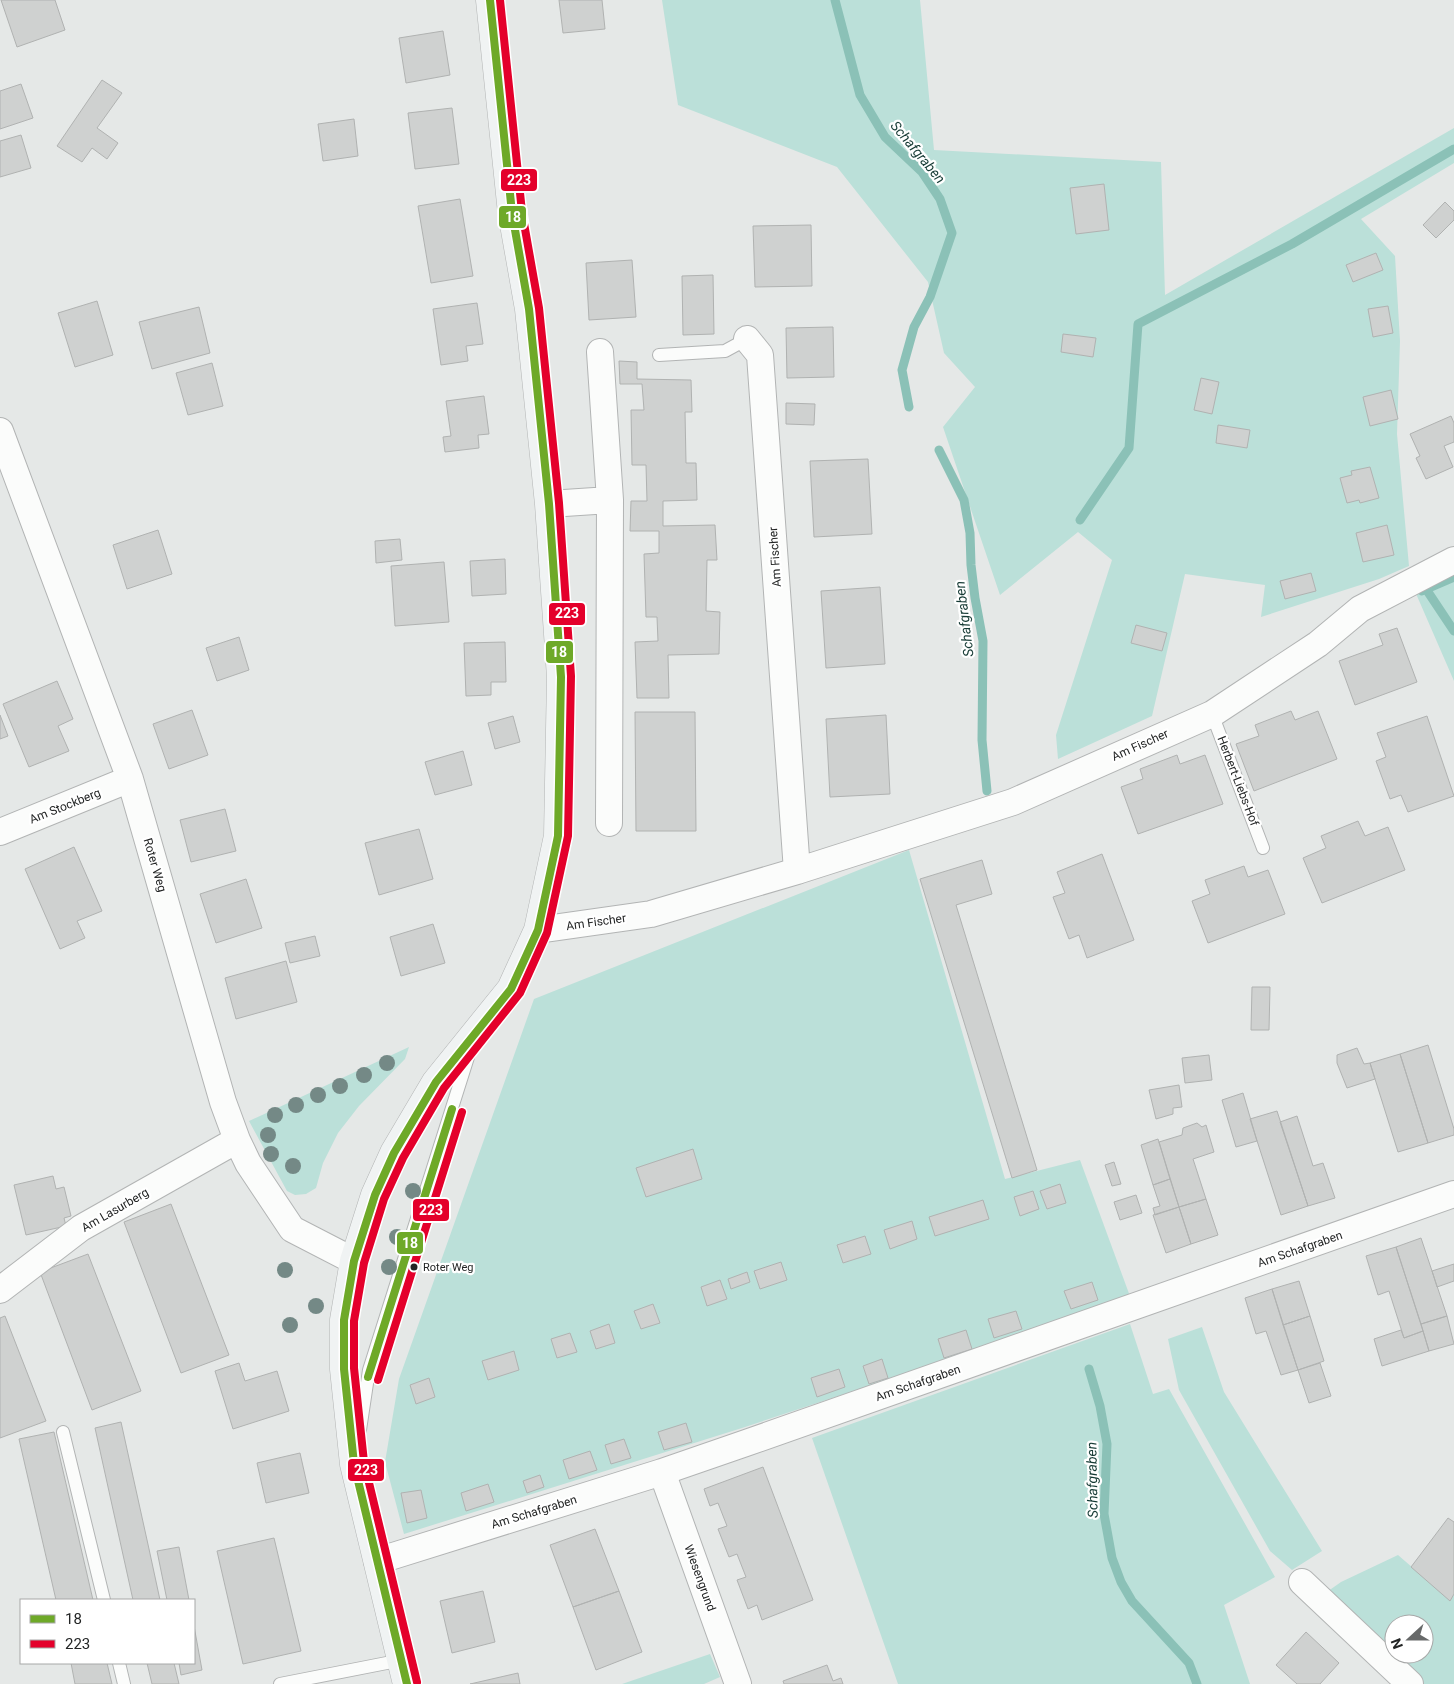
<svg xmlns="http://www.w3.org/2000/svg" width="1454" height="1684" font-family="Roboto,sans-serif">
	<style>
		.green { fill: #bbe0d9; fill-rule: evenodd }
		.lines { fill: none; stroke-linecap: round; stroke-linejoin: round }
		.stream { stroke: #8bc1b7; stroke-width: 9 }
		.building { fill: #cfd1d0; stroke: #b0b2b1 }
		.service-casing { stroke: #b2b4b4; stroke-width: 14 }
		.minor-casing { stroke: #b2b4b4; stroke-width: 28 }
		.secondary-casing { stroke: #b2b4b4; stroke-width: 29 }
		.service { stroke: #fbfcfb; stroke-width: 12 }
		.minor { stroke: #fbfcfb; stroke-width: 26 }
		.secondary { stroke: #f0f3f3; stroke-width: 28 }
		.bus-1-casing { stroke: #fff; stroke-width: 11 }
		.bus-2-casing { stroke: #fff; stroke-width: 11 }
		.bus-1 { stroke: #6ea928; stroke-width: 8 }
		.bus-2 { stroke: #e4002b; stroke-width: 8 }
		.tree { fill: #748986 }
		.bus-dot { fill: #232525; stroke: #fff; stroke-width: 2 }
		.labels { text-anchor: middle; stroke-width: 4.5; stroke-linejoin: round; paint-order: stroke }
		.bus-label { font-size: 11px; fill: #232525; stroke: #fff; text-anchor: start }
		.street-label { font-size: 12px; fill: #232525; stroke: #fff }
		.water-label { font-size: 14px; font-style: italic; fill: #153a34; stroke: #fff }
		.line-badge { stroke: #fff; stroke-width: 2 }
		.badge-label { font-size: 14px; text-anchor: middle; font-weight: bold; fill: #fff }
	</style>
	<rect width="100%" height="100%" fill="#e5e8e7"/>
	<!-- green -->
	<path class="green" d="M662,0h258l14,150 227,12 4,133 289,-167v35l-93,56 34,37 5,85 -3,93 12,132 -30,13 -118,38 4,-32 -80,-11 -33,142 -94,43 -2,-24 56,-175 -34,-28 -78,63 -57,-168 32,-40 -31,-34 -16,-71 -91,-115 -159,-62z
		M1454,570v111l-37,-85 -2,-7z
		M909,850l96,329 75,-19 51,139 -389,129 -338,106 -19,-72 14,-83 135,-380z
		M409,1047l-4,12 -46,47 -21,27 -15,30 -7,25 -10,6 -11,1 -8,-4 -38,-70z
		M1130,1324l23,70 16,-5 106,188 -51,28 26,79h-352l-86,-246z
		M1202,1327l22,65 98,159 -30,19 -22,-19 -91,-161 -11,-51z
		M1398,1555l52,45 4,-6v90h-32l-98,-90 17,-12zM1394,1624h30v30h-30z
		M710,1654l10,23 -16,7h-82z"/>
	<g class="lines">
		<!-- stream -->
		<path class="stream" d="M835,0l25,95 25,42 37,35 18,27 12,34 -22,64 -16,30 -12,43 7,37
			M939,450l25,50 6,33 1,32 4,33 8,43 -1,99 5,51
			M1080,520l49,-72 9,-124 154,-80 162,-95
			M1426,589l28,42
			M1422,591l32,-14
			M1089,1369l11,37 7,38 -3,70 8,44 9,24 11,19 57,62 8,21"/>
	</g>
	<!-- building -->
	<path class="building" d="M1,0h54l10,30 -48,17z
		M559,0h43l3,29 -42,4z
		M443,31l7,44 -44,8 -7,-45z
		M102,80l20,13 -25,35 21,15 -11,16 -15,-11 -10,14 -25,-16z
		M21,84l12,34 -33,11v-38z
		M452,108l7,56 -44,5 -7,-56z
		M354,119l4,37 -35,5 -5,-37z
		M21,135l10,33 -31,9v-36z
		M1104,184l5,46 -33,4 -6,-46z
		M460,199l13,77 -42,7 -13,-77z
		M1445,202l9,9v9l-18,18 -13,-13z
		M811,225l1,61 -57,1 -2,-61z
		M1376,253l7,17 -30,12 -7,-17z
		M632,260l4,57 -47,3 -3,-57z
		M713,275l1,59 -31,1 -1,-59z
		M97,301l16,54 -38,12 -17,-54z
		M477,303l6,41 -17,2 2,15 -27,4 -8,-56z
		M1388,306l5,27 -20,4 -5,-28z
		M199,307l11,46 -58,16 -13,-47z
		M833,327l1,50 -47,1 -1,-50z
		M1063,334l33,4 -3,19 -32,-5z
		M619,361l18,1v17l54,1 1,32h-7l1,51h10l1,37 -34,1v25l52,-1 2,35h-10l-1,51 14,1 -1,42 -51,1 1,43h-32l-2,-56 23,-1 -1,-24h-11l-2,-63 15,-1v-22h-29l1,-30h16l-1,-36h-14l-1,-55h13l-2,-26h-22z
		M212,363l11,43 -35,9 -12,-42z
		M1201,378l18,4 -7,32 -18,-4z
		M1391,390l7,29 -28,7 -7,-29z
		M484,396l5,38 -11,1 1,13 -34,4 -2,-15 8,-1 -5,-35z
		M786,403l29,1 -1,21 -28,-1z
		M1451,416l3,7v19l-10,4 9,21 -27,12 -10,-21 4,-2 -10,-22z
		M1218,425l32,5 -3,18 -31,-5z
		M868,459l4,75 -58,3 -4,-76z
		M1370,467l9,31 -19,5 -1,-3 -12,3 -7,-25 12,-3 -1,-4z
		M1387,525l7,30 -31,7 -7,-29z
		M158,530l14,44 -45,15 -14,-44z
		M400,539l2,21 -26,3 -1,-22z
		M505,559l1,35 -34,2 -2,-35z
		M444,562l5,60 -54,4 -4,-60z
		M1311,573l5,18 -31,8 -5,-18z
		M880,587l5,77 -59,4 -5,-77z
		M1136,625l31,8 -5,18 -31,-8z
		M1397,628l20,54 -62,23 -16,-44 44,-16 -4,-11z
		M239,637l10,33 -32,11 -11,-33z
		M505,642l1,40h-15v13l-25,1 -2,-53z
		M57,681l16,38 -15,7 11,25 -40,16 -26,-63z
		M192,710l16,45 -39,14 -16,-45z
		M1291,711l4,9 23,-9 19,48 -83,32 -18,-47 23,-8 -4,-11z
		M635,712h60l1,119h-60z
		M0,715l8,21 -8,3z
		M886,715l4,79 -60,3 -4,-78z
		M513,716l7,26 -25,7 -7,-26z
		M1427,716l27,80 -46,16 -7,-17 -11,4 -14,-38 10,-4 -9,-24z
		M463,751l9,34 -37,10 -10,-33z
		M1177,755l3,9 25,-9 18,49 -85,30 -17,-47 22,-8 -3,-10z
		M225,809l11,42 -45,11 -11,-42z
		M1358,821l7,15 23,-9 17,43 -83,33 -19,-45 23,-10 -5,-12z
		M419,829l14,50 -54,16 -14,-52z
		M74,847l28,64 -25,10 8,17 -25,11 -35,-80z
		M1102,854l32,86 -47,18 -8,-23 -10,4 -16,-42 12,-4 -8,-21z
		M982,860l10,34 -36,11 81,265 -25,8 -92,-299z
		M1244,866l4,11 20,-7 17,44 -77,29 -16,-42 18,-7 -5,-14z
		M246,879l16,49 -46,15 -16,-49z
		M433,924l12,39 -44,13 -11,-39z
		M315,936l5,20 -30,7 -5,-20z
		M286,961l11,41 -61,17 -11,-41z
		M1252,987h18l-1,43h-18z
		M1428,1045l26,84v6l-26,8 -28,-89z
		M1357,1048l7,16 6,-1 5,16 -28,9 -10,-25v-8z
		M1400,1054l28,89 -30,9 -28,-89z
		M1209,1055l3,25 -27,3 -3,-25z
		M1179,1085l3,22 -9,1v6l-17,5 -7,-29z
		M1243,1093l14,48 -21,6 -14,-47z
		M1277,1111l31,95 -27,9 -31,-96z
		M1297,1116l16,50 10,-3 12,35 -27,8 -28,-84z
		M1197,1123l5,4 4,-2 8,27 -21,7 13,40 -27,8 -20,-65 23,-7 1,-7z
		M1158,1139l12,40 -17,6 -12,-40z
		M693,1149l9,30 -56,18 -10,-29z
		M1114,1162l7,22 -9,2 -7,-21z
		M53,1176l3,13 8,-2 7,29 -7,2 2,8 -40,9 -12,-50z
		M1170,1179l9,28 -24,8 -2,-7 7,-2 -7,-21z
		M1060,1184l6,19 -19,6 -7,-18z
		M1033,1191l6,18 -19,7 -6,-19z
		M1136,1195l6,18 -22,7 -6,-18z
		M1206,1199l12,36 -27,9 -12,-37z
		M983,1200l6,19 -54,17 -6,-19z
		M171,1204l58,151 -48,18 -57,-151z
		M1179,1207l12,37 -25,9 -13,-38z
		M912,1221l5,18 -27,10 -6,-19z
		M865,1236l6,18 -28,9 -6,-18z
		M1421,1238l26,78 -26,8 -25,-77z
		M1396,1247l27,84 -19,7 -15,-47 -11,4 -12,-39z
		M88,1254l53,137 -49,19 -52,-138z
		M781,1262l6,18 -27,9 -6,-18z
		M1454,1264v17l-17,6 -5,-16z
		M747,1272l3,10 -19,7 -3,-10z
		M720,1280l7,19 -20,7 -6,-19z
		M1299,1281l11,35 -27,9 -11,-36z
		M1092,1282l6,18 -27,9 -7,-18z
		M1272,1289l26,81 -17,5 -15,-44 -10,3 -11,-36z
		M653,1304l7,19 -19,6 -7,-18z
		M1016,1311l6,18 -28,9 -6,-19z
		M5,1316l41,105 -46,17v-120z
		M1310,1316l14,45 -26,9 -15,-45z
		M1447,1316l7,28 -25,7 -8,-27z
		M609,1324l6,19 -19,6 -6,-18z
		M966,1330l6,19 -28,9 -6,-19z
		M1401,1330l3,8 19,-7 6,20 -47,15 -8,-27z
		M570,1333l7,19 -20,6 -6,-19z
		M514,1351l5,19 -31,10 -6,-19z
		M882,1359l6,19 -19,6 -6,-18z
		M239,1363l6,18 32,-10 12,40 -56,18 -18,-58z
		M1320,1363l11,33 -22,7 -11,-33z
		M839,1369l6,18 -28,10 -6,-19z
		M429,1378l6,19 -19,7 -6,-19z
		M121,1422l28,127 11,51h-27l-38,-172z
		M686,1423l6,19 -28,8 -6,-18z
		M54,1432l39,168h-37l-37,-161z
		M624,1439l7,19 -20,6 -6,-19z
		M590,1451l7,19 -28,9 -6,-19z
		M300,1453l9,40 -43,10 -9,-40z
		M763,1467l50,133 -51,20 -5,-15 -9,4 -11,-29 9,-3 -9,-23 -8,3 -11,-28 9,-3 -9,-23 -8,3 -6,-17z
		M540,1475l4,12 -17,6 -4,-12z
		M488,1484l6,18 -28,9 -5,-18z
		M421,1490l6,28 -20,5 -6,-30z
		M1448,1518l6,4v72l-4,7 -39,-34z
		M595,1529l24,62 -46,16 -23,-62z
		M274,1538l27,113 -58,13 -26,-113z
		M179,1547l10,53h-22l-10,-49z
		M483,1591l12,51 -43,11 -12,-52z
		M619,1591l23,61 -46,18 -23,-63z
		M194,1626l8,44 -21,5 -2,-12h15z
		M1306,1632l33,31 -19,21h-23l-21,-19z
		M71,1663h36l5,21h-37z
		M147,1663h27l5,21h-27z
		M827,1665l6,16 8,-3 2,6h-59l-1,-3z
		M518,1673l2,11h-50z"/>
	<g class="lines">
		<!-- service casing -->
		<g class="service-casing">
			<path id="service" d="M659,355l66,-4 22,-12
				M1212,714l51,134
				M360,1430l9,-60 101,-319
				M63,1432l41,168
				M119,1663l5,21
				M280,1684l122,-24"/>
		</g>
		<!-- minor casing -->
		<g class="minor-casing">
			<path id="minor" d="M747,339l13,16 37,516
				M600,352l10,148 -1,323
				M0,431l130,348 93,323 14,38 11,23 44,66 62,32
				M549,504l61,-4
				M0,832l130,-53
				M538,930l113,-16 146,-43 216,-69 199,-88 106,-70 42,-35 94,-49
				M0,1290l81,-62 156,-88
				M662,1472l76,212
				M377,1561l285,-89 84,-29 708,-249
				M1302,1582l108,102"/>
		</g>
		<!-- secondary casing -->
		<g class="secondary-casing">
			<path id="secondary" d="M407,1684l-53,-220 -10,-95v-49l10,-59 21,-66 19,-42 42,-71 75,-93 27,-59 20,-94 3,-159 -12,-173 -20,-195 -17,-96 -22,-213"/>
		</g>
		<!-- service -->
		<use href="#service" class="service"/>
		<!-- minor -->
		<use href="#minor" class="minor"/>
		<!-- secondary -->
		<use href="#secondary" class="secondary"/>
		<!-- bus-1 casing -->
		<g class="bus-1-casing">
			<path id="bus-1" d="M368,1377l84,-268
				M407,1684l-53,-220 -10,-95v-49l10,-59 21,-66 19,-42 42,-71 75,-93 27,-59 20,-94 3,-159 -12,-173 -20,-195 -17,-96 -22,-213"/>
		</g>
		<!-- bus-2 casing -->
		<g class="bus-2-casing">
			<path id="bus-2" d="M378,1380l84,-268
				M417,1682l-53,-220 -10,-94v-47l10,-58 20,-64 19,-41 41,-70 76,-95 27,-60 21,-97 3,-160 -12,-173 -20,-195 -17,-96 -22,-212"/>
		</g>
		<!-- bus-1 -->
		<use href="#bus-1" class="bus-1"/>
		<!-- bus-2 -->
		<use href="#bus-2" class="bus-2"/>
	</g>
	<!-- trees -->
	<g class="tree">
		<circle cx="387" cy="1063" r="8"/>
		<circle cx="364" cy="1075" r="8"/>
		<circle cx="340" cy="1086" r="8"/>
		<circle cx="318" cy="1095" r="8"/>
		<circle cx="296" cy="1105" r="8"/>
		<circle cx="275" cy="1115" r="8"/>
		<circle cx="268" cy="1135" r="8"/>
		<circle cx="271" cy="1154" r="8"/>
		<circle cx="293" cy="1166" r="8"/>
		<circle cx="413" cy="1191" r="8"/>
		<circle cx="397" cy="1237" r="8"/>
		<circle cx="389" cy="1267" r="8"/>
		<circle cx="285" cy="1270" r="8"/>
		<circle cx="316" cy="1306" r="8"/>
		<circle cx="290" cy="1325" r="8"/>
	</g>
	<!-- markers -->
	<circle class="bus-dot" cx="414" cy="1267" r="4.5"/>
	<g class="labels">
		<!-- bus labels -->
		<g class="bus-label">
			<text x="423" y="1271">Roter Weg</text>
		</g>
		<!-- street labels -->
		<g class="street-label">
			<text transform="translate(775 557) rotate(-94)" y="4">Am Fischer</text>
			<text transform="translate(1140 745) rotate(-24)" y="4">Am Fischer</text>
			<text transform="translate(1238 781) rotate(69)" y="4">Herbert-Liebs-Hof</text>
			<text transform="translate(65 806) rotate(-22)" y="4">Am Stockberg</text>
			<text transform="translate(155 865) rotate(74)" y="4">Roter Weg</text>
			<text transform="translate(596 922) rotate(-8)" y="4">Am Fischer</text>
			<text transform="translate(115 1210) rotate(-30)" y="4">Am Lasurberg</text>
			<text transform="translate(1300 1249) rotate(-19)" y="4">Am Schafgraben</text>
			<text transform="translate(918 1383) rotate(-19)" y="4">Am Schafgraben</text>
			<text transform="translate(534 1512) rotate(-17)" y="4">Am Schafgraben</text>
			<text transform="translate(700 1578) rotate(70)" y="4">Wiesengrund</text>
		</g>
		<!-- water labels -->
		<g class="water-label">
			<text transform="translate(918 152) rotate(50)" y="5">Schafgraben</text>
			<text transform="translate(964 619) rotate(-97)" y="5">Schafgraben</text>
			<text transform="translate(1092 1480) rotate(-91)" y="5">Schafgraben</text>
		</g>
	</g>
	<g class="line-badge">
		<rect x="500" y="168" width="38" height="24" rx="5" fill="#e4002b"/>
		<rect x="498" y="205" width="29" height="24" rx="5" fill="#6ea928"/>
		<rect x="548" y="602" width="38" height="24" rx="5" fill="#e4002b"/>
		<rect x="545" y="640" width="29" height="24" rx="5" fill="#6ea928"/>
		<rect x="412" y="1198" width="38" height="24" rx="5" fill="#e4002b"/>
		<rect x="396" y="1231" width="28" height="24" rx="5" fill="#6ea928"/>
		<rect x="347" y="1458" width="38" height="24" rx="5" fill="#e4002b"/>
	</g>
	<g class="badge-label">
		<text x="519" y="185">223</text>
		<text x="513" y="222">18</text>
		<text x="567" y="618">223</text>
		<text x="559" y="657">18</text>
		<text x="431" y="1215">223</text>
		<text x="410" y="1248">18</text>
		<text x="366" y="1475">223</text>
	</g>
	<!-- legend -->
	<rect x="20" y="1599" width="175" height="65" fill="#ffffff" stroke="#a7a8a8"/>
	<rect x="30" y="1615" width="25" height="8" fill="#6ea928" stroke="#a7a8a8"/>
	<text x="65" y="1624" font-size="15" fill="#232525">18</text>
	<rect x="30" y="1640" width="25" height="8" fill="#e4002b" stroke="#a7a8a8"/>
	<text x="65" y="1649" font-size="15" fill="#232525">223</text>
	<!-- north arrow -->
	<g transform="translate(1409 1639) rotate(249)"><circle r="24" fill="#ffffff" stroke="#a7a8a8"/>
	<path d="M0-4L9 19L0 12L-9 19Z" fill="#676969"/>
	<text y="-8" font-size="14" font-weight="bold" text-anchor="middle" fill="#232525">N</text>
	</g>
</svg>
